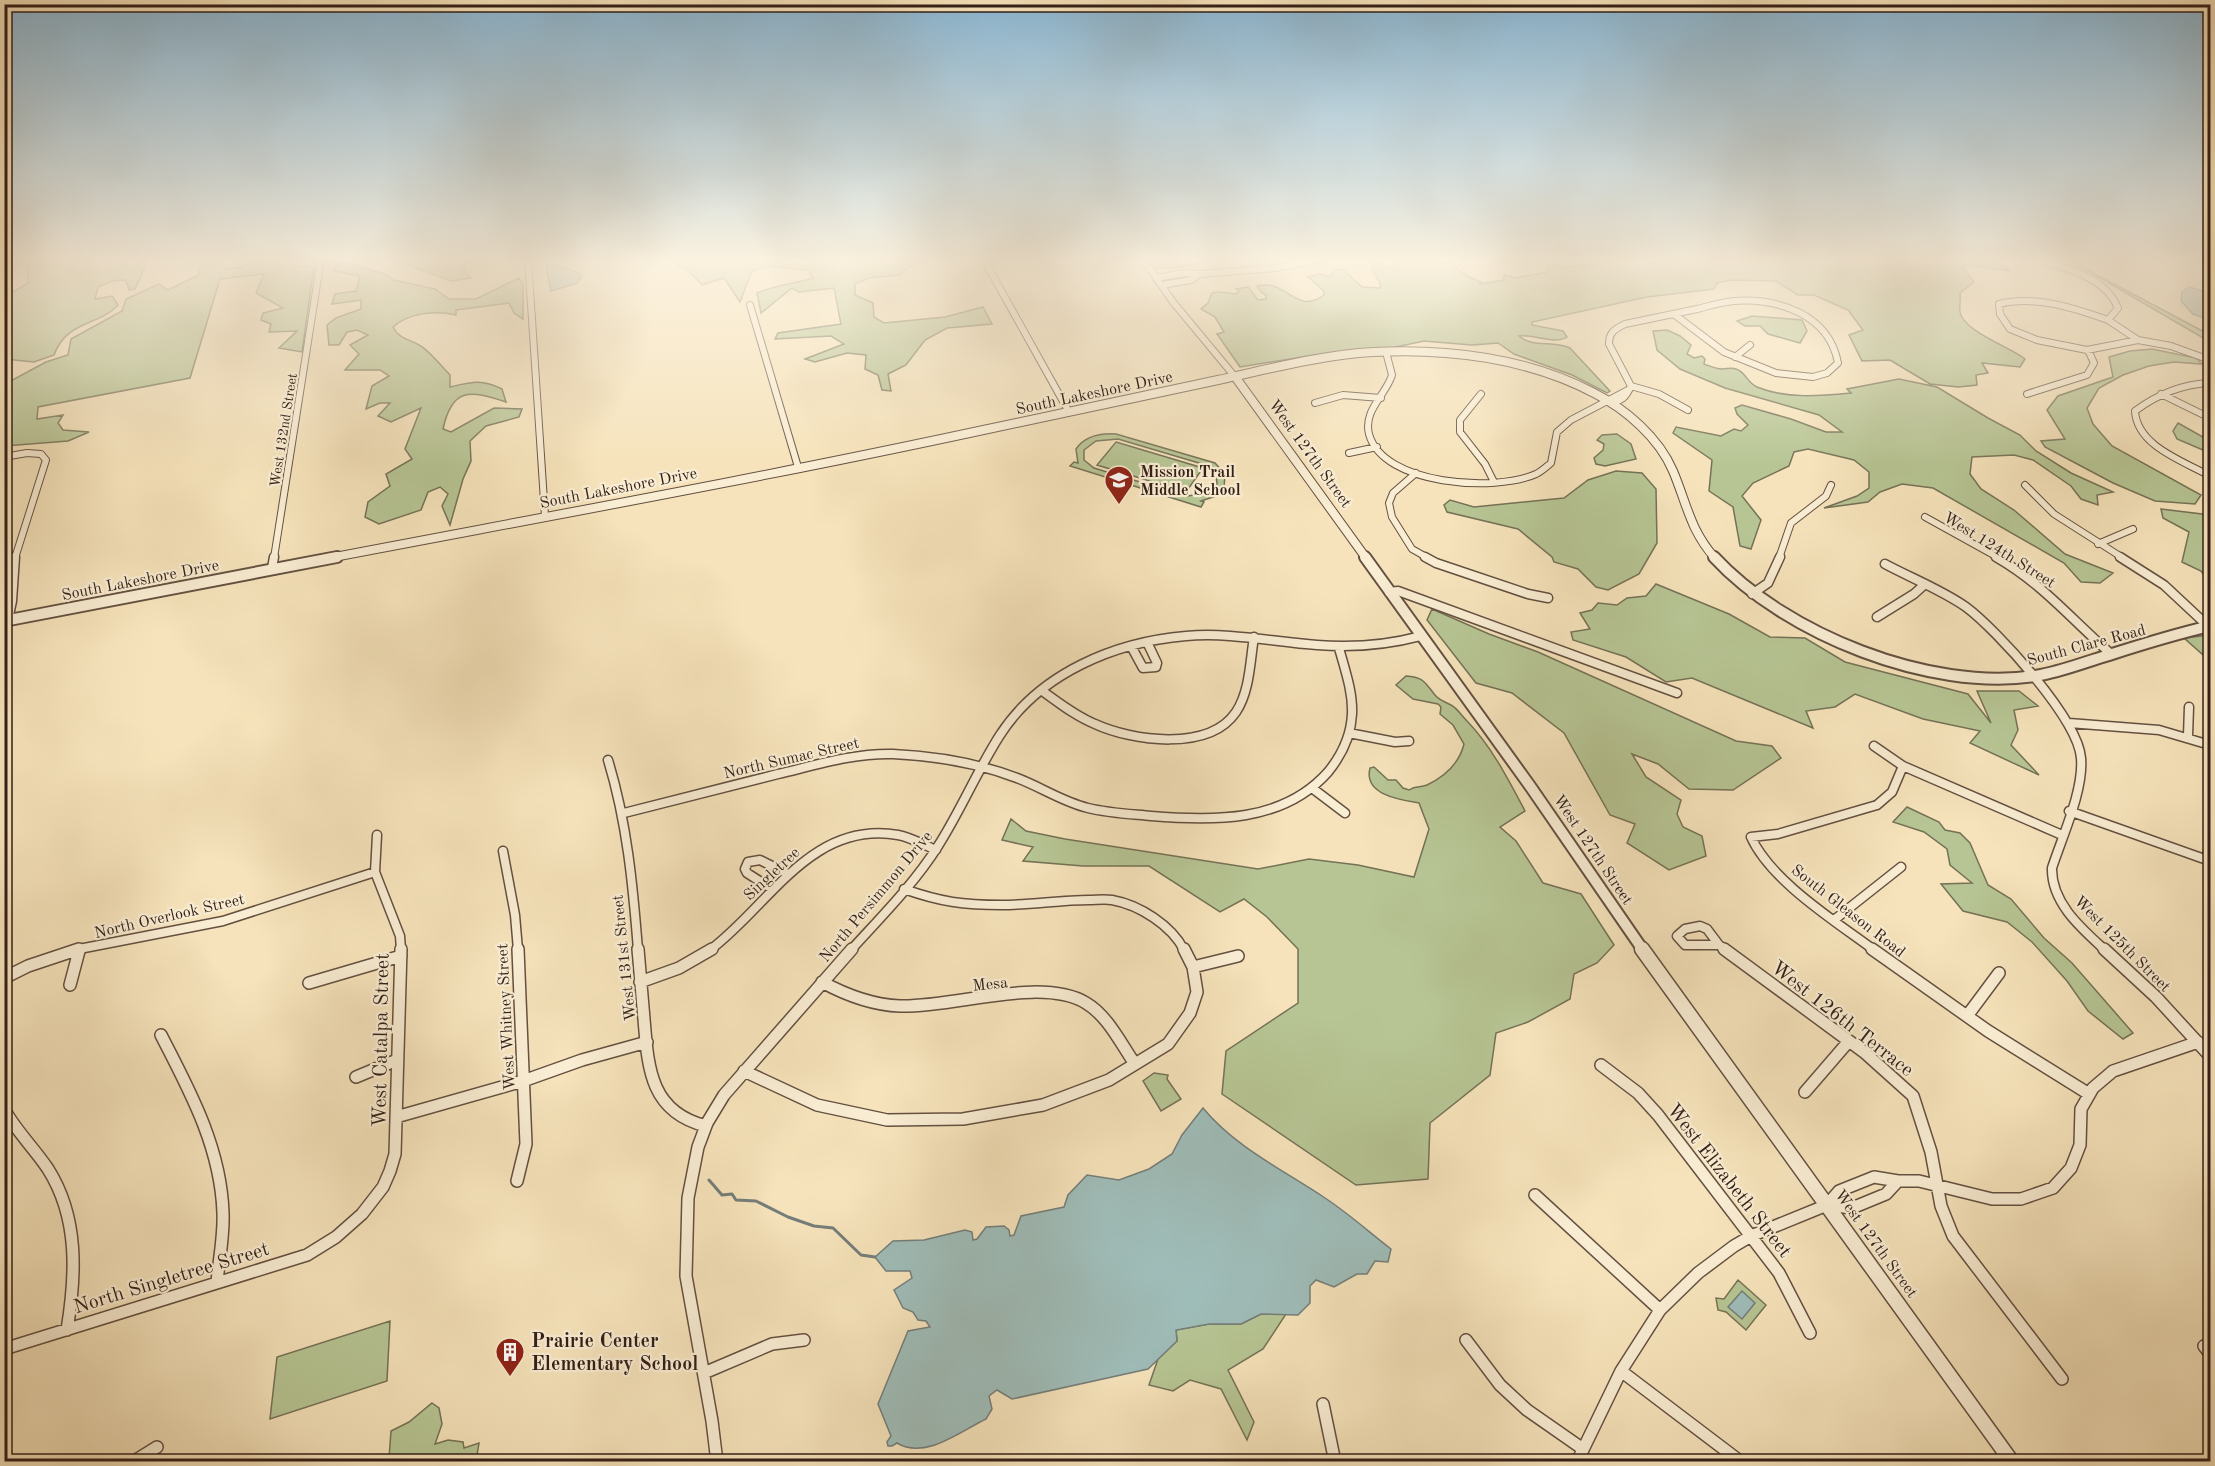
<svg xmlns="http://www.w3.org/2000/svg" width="2215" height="1466" font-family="'Old Standard TT',serif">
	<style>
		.green { fill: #b7c594; stroke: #757256; stroke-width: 1.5; fill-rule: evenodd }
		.water { fill: #9fbdb9; stroke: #747e79; stroke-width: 1.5 }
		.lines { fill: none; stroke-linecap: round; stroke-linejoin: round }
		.stream { stroke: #747e79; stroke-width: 3 }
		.minor-far2-casing { stroke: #645041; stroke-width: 8 }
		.minor-far1-casing { stroke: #645041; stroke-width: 11 }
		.minor-casing { stroke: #645041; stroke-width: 14 }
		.tertiary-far2-casing { stroke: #645041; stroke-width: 10 }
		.tertiary-far1-casing { stroke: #645041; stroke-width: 14 }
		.tertiary-casing { stroke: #645041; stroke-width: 17 }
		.minor-far2 { stroke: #f9edd3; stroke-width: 6 }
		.minor-far1 { stroke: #f9edd3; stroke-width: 8 }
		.minor { stroke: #f9edd3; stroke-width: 11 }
		.tertiary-far2 { stroke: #f9edd3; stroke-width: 8 }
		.tertiary-far1 { stroke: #f9edd3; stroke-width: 10 }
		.tertiary { stroke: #f9edd3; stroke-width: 14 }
		.labels { text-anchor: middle; stroke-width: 4.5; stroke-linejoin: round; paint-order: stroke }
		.far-street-label { font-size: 14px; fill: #331f18; stroke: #f9edd3 }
		.street-label { font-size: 16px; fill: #331f18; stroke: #f9edd3 }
		.poi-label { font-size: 16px; font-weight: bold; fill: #331f18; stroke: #f9edd3; text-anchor: start }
		.near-street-label { font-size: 20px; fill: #331f18; stroke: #f9edd3 }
		.near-poi-label { font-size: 20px; font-weight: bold; fill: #331f18; stroke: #f9edd3; text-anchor: start }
	</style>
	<rect width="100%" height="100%" fill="#f6e3bb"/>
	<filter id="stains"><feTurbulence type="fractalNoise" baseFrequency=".00333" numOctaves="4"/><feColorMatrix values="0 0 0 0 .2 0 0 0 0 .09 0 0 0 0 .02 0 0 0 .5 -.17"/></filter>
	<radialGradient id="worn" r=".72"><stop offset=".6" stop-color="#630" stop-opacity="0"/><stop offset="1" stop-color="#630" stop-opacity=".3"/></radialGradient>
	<!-- green -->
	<path class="green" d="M5,259h142v3l-12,27 -6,1 -3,-10 -14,1 -14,6 -3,12 17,-3 6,9c-19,21 -51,15 -64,50l-20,7 -29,-3v-62l23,-14 -1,-18 -22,4z
		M219,259l6,10 20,-2 6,-8h36l6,8 21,-1 -12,86 -23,-4 18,-17 -28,1 2,-8 -10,-4 2,-7 20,-5 -27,-15 8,-19 -44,5 -30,99 -152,29 -1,12 26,-4 -5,8 5,7 26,2 -21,9 -63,5v-62l41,-22 22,-7 3,-16 51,-28 4,-12 33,-15 9,6 31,-15 1,-8z
		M383,259h99l-17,5v7l6,7 -20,3 -46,-17z
		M679,259h253l-23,8 -10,8 -30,3 -14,6v11l18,8 1,14 10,6 61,-6 38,-10 9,17 -45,4 -22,12 -19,25 -18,9 3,17 -9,-1 -4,-15 -13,-6 1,-14 -19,-2 -32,9 -10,-3 39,-15 -13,-8 -56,3 3,-6 63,-9 -7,-36 -35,4 -7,-4 -31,25 -4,-20c18,-8 37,-9 56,-15l-5,-8 -38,-4 -18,5 -12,31 -16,-24 -22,7 -12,-13 -15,-8z
		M1150,259h71l-44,9h-21z
		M1391,259h52l26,18 12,5 -1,2 24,-4v-5l12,3 31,-6 1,-6 5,-1 12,3 33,-6 -1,-3h392l22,12 -43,-6 -5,2 11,15 -14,11c1,6 -1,13 0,19 3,19 50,35 65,47l-5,8 -38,-4 6,10 -12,2 1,10 -19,2 -28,-3 -40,-24 -28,1 -13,-26 14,-5 -15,-20 -34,-15h-16l-22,-14 -45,-1 -14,3 -3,6 -67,8 -115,25v3l31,6 4,6c-12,8 -34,-3 -48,-1 13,12 35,4 51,12l40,43 -3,2 -35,-18 -58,-21 -16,-11 -26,2 -48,-4 -33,7 -77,7 -74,12 -23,-33 7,-2 -9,-15 -14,-8 7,-6 4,-10 6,-1 19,2 2,-3 -3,-2 12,-2 10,13 8,-1v-4l-5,-3 -4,-6c30,-8 38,30 67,9v-4l-16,-14 12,-3 9,3 6,-7 7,-1 20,18 18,1v-5l-8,-14v-5l5,-1 14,6 4,-3z
		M2061,259h13l23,16 113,60v7l-120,-70z
		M339,260l46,14 8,6 42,9 14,10h27l43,-21 4,7v34l-9,-6 -5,-10 -53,7v5c-20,-5 -48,-2 -63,12 6,12 16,12 26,18 10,5 23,22 31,30v12c22,-5 31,-8 52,2l4,13c-36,-12 -54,-15 -63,27l8,3 43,-24 28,1 -3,8 -33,9 -16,15 1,20 -8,18 -13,46 -8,-19 6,-12 -8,-7 -12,5 -7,18 -42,14 -14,-7 3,-15 22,-16 -4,-12 26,-15 -7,-10 16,-41 -30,14 -13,-6 12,-13h-10l-14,6 6,-23 17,-10 -9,-6h-35l14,-16 -9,-9 18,-10 -11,-5 -10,2 -8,13h-10l-2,-20 9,-7 25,-9v-9l-29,4 3,-10 21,-3 4,-15 -26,-5z
		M1752,316l50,4 5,11 -7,12 -32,-9 -8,-8h-15l-8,-5z
		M1667,330l13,6 11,9 -4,9 7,4 8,-2 3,3 -1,5c6,2 12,5 18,5 5,0 9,-2 14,0 10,3 11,14 21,18 29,12 63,9 94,6l-4,-4 52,-10 38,8 51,31 32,17 16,16 35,22 42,19 -16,3 1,10 -17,-6 -10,-13 -38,-26 -19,-5 -42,2 -2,17 11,15 33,21 51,44 48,19 -13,10 -19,-1 -17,-19 -131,-75 -31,-4 -22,8 -12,10 -44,6 33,-12 12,-8v-16l-15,-12 -46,-11 -14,3 -5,14 -36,17 -11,13 19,24 -10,29 -11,-3 -7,-39 -24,-16 3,-31 -39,-27 3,-6 45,9 13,-7 7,2 7,-6 -11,-11 -2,-6 7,-3 49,14 35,13h16l-23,-17 -94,-27 -45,-19 -23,-19 -4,-19z
		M2152,349l44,9 6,6 -28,-2 -25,4 -26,9 -24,13 -12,20 6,16 19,22 89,49 -6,9 -40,-3 -42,-18 -68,-36 -4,-6 24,-2 -18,-29 11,-14 55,-19 -4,-20 21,-6z
		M2178,423l32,18v12l-33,-14 -4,-8z
		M1116,434l99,29 10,11 -1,14 -8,8 -15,5 3,1 -3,5 -131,-41 4,-4 4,1 -2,-14c9,-13 25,-16 40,-15zM1118,439l91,27 7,8 1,10 -13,10 -18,2 -92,-28 -10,-8v-10l12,-9z
		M1617,434l14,10 5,15 -31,7 -9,-2 -2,-6 9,-8 1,-6 -7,-4 5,-5z
		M1116,442l87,26 -17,24 -89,-27z
		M1616,471l26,2 14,16 1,54 -18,31 -31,16 -12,-3 -18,-18 -24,-7 -2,-5 -34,-28 -71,-17 -3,-7 6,-5 24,7 90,-9 24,-18z
		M2161,509l49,6v68l-9,-12 -19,-9 7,-30 -26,-14z
		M1656,584l73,30 41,23 35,1 40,24 123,32 23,29 -14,-32h42l19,15 -24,4 4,20 -7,15 28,30 -69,-32 10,-12 -57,-12 -68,-25 -20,13 -29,4 7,17 -121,-50 -26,4 -40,-25 -53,-17 -2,-8 19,-3 -10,-16 12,-3 6,-7 19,2 10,-7 19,-2z
		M1432,609l57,25 49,18 198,89 36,5 9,12 -48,32 -44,-1 -31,-25 -26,-10 14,23 35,23 -4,14 6,13 19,9 4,20 -37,14 -42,-27 8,-19 -25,-9 -46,-82 -52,-40 -36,-10 -49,-63z
		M2210,635v26l-26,-23z
		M1406,676c18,1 19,7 29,19 4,5 10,7 16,10 6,3 11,11 16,16 25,26 41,58 58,90l-25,16 16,14 27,42 38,11 33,51 -17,18 -23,11 -4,25 -42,23 -32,11 -6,42 -60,48 -2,56 -72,6 -134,-91 4,-43 72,-48v-54l-31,-32 -23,-18 -24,13 -71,-46h-66l-60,-5 10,-14 -31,-7 9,-21 15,12 39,8 193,30 51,-10 49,6 56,12 15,-48 -10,-26c-18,-3 -56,-8 -49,-35l4,-1 14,13h8l7,8 6,2c7,-5 11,-2 18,-5 19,-9 32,-21 37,-41l-11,-19 -13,-11 1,-7 -3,-3 -25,-5 -17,-14z
		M1907,807l32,15 6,8 15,3 10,10 18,42 23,14 33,39 28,25 61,70 -10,6 -35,-28 -21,-30 -35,-39 -25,-20 -44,-11 -22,-27 31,-1 -22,-18 -3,-16 -23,-17 -31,-10z
		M1154,1073l14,2 -1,4 14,20 -20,12 -18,-30z
		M1738,1280l28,25 -20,25 -20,-18 -8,-2 -2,-12 8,1z
		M1261,1314h25l-23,35 -35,21 26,52 -7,18 -26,-51 -31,-9 -17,11 -24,-6 9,-26 19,-18 -1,-11 33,-6h32z
		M390,1321l-3,60 -117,38 7,-62z
		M432,1403l7,5 3,16 -7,20 13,-4 15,2 1,6 15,-5 -3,18h-93l6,-3 2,-27 18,-9z"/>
	<!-- water -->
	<path class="water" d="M550,262l29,11 2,4 -4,6 -26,8 -5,-25z
		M2189,287l21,6v27l-17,-6 -12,-13 1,-9z
		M1203,1108c32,39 80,62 122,90 23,15 44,34 66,51l-3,13 -13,-1 -8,13h-10l-23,13 -18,-7 -6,6v17l-12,12 -37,-1 -20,10h-32l-33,6 1,11 -29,28 -136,30 -15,-9 -8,6 3,13 -6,10c-27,13 -61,41 -89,24l-5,3h-4l-1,-4 4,-6 -13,-32 30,-73 22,-4 -4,-6 -8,-1 -5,-8 -10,-4 -9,-18 18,-12 -2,-7h-24l-11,-14 18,-16 31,-1 41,-10 7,2 1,8 4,-1 9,-12 18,-1 5,4 1,6 4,-1 7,-19 43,-9 4,-12 19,-20 32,5 30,-11 23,-15 10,-19z
		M1742,1291l13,12 -13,16 -14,-12z"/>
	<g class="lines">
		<!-- stream -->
		<path class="stream" d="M709,1180l13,15 10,-1 4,6 20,1 32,16 26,9 19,2 28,27 14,2"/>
		<!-- minor-far2 casing -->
		<g class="minor-far2-casing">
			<path id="minor-far2" d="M528,259l17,257
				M1143,259l30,43 63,76
				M2039,259c29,11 66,17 79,49l-10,12 30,20 33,6 39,14
				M988,267l81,145
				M1200,274l76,-6 45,-9
				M1156,278l29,-5 15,1 -9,6 -29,5
				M750,305l48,162
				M2108,320c-34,-12 -73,-25 -109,-16l1,10 10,15 27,11 50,10 51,-10
				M1386,352l6,23c-6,20 -29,35 -23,59 14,52 127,58 167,40 6,-3 10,-7 15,-11l6,-31 14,-12 57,-30
				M1735,357l15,-12
				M2210,383c-29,1 -52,11 -75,28 2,35 48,50 75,65
				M1631,386l28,8 29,16
				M1481,394l-21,26v12l25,32 8,16
				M2027,394l60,-19 7,-12 -6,-13
				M2161,394l49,24
				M1609,402c13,0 17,-5 22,-16l-22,-42c0,-12 6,-15 16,-20 24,-5 48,-10 72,-15 12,-3 25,-7 37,-8 44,-3 95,13 104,62l-11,10 -14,4 -37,-4 -52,-21 -49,-37
				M1315,403l28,-8 38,3
				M1349,453l28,-6
				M4,457l23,-4 14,1 5,6 -31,98
				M1416,473l-23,20 -4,10 3,14 20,32 16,9
				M2025,485l29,29 69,44
				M1925,517l74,41
				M2098,544l35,-15
				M274,558l47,-299
				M1779,558l12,-35 35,-27 5,-11"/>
		</g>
		<!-- minor-far1 casing -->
		<g class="minor-far1-casing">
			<path id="minor-far1" d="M1425,557l11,6 92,31 20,4
				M1996,557c47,27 75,62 115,97
				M2120,557l44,28 45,42
				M1885,564c26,14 57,26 81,43 31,23 112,112 115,151 3,32 -19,79 -29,110 -1,35 30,61 53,82
				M272,568l2,-11
				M1389,592l9,-1 279,102
				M1752,594l16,-11 12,-26
				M1877,617l37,-23 10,-9
				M8,620l4,-19 3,-44
				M1131,646l12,22 13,-1 1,-4 -10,-21
				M1041,690c17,12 34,26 54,34 37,17 114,28 141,-12 14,-21 14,-51 18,-75
				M2069,723l90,7 51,15
				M1349,733l46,9 14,-1
				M2188,736l1,-29
				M1874,746l29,20 159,69
				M608,760c19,62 25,126 30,190
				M1312,788l33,25
				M2069,811l141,50
				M624,813c51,-13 102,-26 154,-39 38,-9 76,-21 115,-20 42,2 85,9 124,24 24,9 46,24 71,30 20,5 42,6 63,8 62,5 132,7 177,-44 13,-16 23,-36 24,-58 1,-22 -7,-44 -13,-66
				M377,835l-2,37 25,64 1,14
				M503,851l12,64 3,35
				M2206,859l4,-15
				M772,889l-25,-16 -2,-4 3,-7 12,-2 28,14
				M904,889c37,13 59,16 98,16 29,0 58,-5 87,-5 7,0 16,-1 23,0 28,5 60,26 72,50
				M1834,920l67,-53
				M1700,926l7,3 12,16h-34l-8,-9 8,-7z
				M1719,945l7,5
				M74,950l149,-29 152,-49
				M710,950c59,-44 101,-130 188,-115 12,2 26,10 38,15
				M851,950c30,-33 63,-66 87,-104 23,-36 39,-75 62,-111 40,-62 115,-93 186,-99 44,-4 88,6 131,9 36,3 70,0 104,-9
				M1874,950c-39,-29 -103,-69 -123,-113l27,-3 99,-29 15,-13 11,-26"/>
		</g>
		<!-- minor casing -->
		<g class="minor-casing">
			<path id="minor" d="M638,949c2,23 4,47 6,70 4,49 6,93 62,107
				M1724,949l140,103 49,44 18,56 10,54 12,30 109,143
				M1872,949l116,82 101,63
				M2104,949l52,48 54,59
				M1193,967l45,-11
				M4,978l24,-12 51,-17
				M640,982l39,-14 33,-19
				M822,982c24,13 51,23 78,24 53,2 141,-30 186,-3 22,13 35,41 49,61
				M309,983l92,-27
				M70,985l9,-34
				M1967,1016l32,-43
				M161,1035c29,56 60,113 62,178 1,23 -4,46 -6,69
				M1601,1065l37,28 20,22 121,158 31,60
				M744,1071l73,34 70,15 76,-1 80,-14 66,-25 59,-36 22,-31 7,-21 -4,-25 -9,-18
				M356,1077l41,-17
				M1805,1092l44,-51
				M4,1109c12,22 30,39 44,60 31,49 28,106 19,161
				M396,1117l127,-36 59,-21 65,-18
				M517,1181l9,-37 -8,-195
				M1535,1195l125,115
				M1827,1205l25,3 34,-14 12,-13
				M1466,1340l34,45 27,25 56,39
				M2204,1346l6,8
				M4,1349l303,-94 29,-18 26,-23 21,-27 7,-16 5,-17 6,-205
				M1621,1371l120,91
				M704,1373l68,-29 32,-4
				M1323,1404l12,58
				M133,1462l24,-15
				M717,1462l-5,-41 -26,-145 2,-78 10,-51 9,-24 17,-28 128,-146
				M1577,1462l44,-91 39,-61 38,-37 36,-27 17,-10 76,-31 12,-14 35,-14 24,4h21l73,18h29l32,-11 18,-20 9,-23 1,-36 12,-21 20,-17 85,-29"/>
		</g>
		<!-- tertiary-far2 casing -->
		<g class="tertiary-far2-casing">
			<path id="tertiary-far2" d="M1236,378l130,180
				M329,558c215,-41 431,-80 645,-126 81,-17 162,-34 244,-52 51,-11 103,-25 155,-28 74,-4 155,6 221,41 32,16 65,45 79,78 14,33 17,59 42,87"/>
		</g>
		<!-- tertiary-far1 casing -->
		<g class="tertiary-far1-casing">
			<path id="tertiary-far1" d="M1365,557l165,229 113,164
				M1714,557c71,77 216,135 321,119 26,-4 50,-14 74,-21 34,-11 67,-21 101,-29
				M4,621l333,-64"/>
		</g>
		<!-- tertiary casing -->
		<g class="tertiary-casing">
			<path id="tertiary" d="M1642,949l370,513"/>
		</g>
		<!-- minor-far2 -->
		<use href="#minor-far2" class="minor-far2"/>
		<!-- minor-far1 -->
		<use href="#minor-far1" class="minor-far1"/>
		<!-- minor -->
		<use href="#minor" class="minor"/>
		<!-- tertiary-far2 -->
		<use href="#tertiary-far2" class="tertiary-far2"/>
		<!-- tertiary-far1 -->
		<use href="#tertiary-far1" class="tertiary-far1"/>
		<!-- tertiary -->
		<use href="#tertiary" class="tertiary"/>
	</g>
	<!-- sky -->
	<linearGradient id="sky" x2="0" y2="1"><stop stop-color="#8bb8d5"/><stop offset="0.56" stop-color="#fbf2e0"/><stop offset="1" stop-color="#fbf2e0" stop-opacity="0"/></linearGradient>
	<rect width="2215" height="465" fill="url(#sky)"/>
	<!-- icons -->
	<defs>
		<g id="school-pin" transform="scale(1.5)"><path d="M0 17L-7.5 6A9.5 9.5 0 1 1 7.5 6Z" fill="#8f2418" stroke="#f9edd3"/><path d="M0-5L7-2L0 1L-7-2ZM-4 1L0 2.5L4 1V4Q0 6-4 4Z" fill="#fff"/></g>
		<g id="building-pin" transform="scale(1.5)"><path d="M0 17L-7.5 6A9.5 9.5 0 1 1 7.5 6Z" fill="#8f2418" stroke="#f9edd3"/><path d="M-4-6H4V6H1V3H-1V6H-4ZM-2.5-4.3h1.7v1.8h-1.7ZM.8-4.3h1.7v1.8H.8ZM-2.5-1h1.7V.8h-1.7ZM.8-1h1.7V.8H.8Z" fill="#fff"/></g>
	</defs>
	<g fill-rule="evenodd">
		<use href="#school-pin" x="1119" y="480"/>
		<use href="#building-pin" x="510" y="1352"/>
	</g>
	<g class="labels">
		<!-- far-street labels -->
		<g class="far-street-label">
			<text transform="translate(283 430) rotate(-81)" y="5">West 132nd Street</text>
		</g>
		<!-- street labels -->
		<g class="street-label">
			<text transform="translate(1094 392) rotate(-12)" y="6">South Lakeshore Drive</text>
			<text transform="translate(1311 453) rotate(54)" y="6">West 127th Street</text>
			<text transform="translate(618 487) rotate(-11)" y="6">South Lakeshore Drive</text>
			<text transform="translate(2000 549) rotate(32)" y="6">West 124th Street</text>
			<text transform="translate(140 579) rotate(-11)" y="6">South Lakeshore Drive</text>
			<text transform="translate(2086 644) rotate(-15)" y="6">South Clare Road</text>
			<text transform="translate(791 757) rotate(-13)" y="6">North Sumac Street</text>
			<text transform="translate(1594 849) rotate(56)" y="6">West 127th Street</text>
			<text transform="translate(771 873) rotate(-43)" y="6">Singletree</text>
			<text transform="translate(875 896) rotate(-50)" y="6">North Persimmon Drive</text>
			<text transform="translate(1849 910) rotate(38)" y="6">South Gleason Road</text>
			<text transform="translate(169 915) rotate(-13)" y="6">North Overlook Street</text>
			<text transform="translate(2123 943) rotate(45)" y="6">West 125th Street</text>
			<text transform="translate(623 958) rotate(-96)" y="6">West 131st Street</text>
			<text transform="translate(990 983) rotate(-6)" y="6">Mesa</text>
			<text transform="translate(505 1017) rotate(-93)" y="6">West Whitney Street</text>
			<text transform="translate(1877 1243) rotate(54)" y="6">West 127th Street</text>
		</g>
		<!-- poi labels -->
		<g class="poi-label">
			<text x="1140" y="477">Mission Trail<tspan x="1140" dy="18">Middle School</tspan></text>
		</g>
		<!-- near-street labels -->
		<g class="near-street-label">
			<text transform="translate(1843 1018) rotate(38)" y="7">West 126th Terrace</text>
			<text transform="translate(380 1040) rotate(-89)" y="7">West Catalpa Street</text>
			<text transform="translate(1730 1180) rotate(52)" y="7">West Elizabeth Street</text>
			<text transform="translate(171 1277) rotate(-17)" y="7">North Singletree Street</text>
		</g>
		<!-- near-poi labels -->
		<g class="near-poi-label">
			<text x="531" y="1347">Prairie Center<tspan x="531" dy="23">Elementary School</tspan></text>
		</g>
	</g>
	<!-- margin -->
	<rect width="2215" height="1466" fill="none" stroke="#f6e3bb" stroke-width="24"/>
	<rect x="6" y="6" width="2203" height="1454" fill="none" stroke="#331f18" stroke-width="3"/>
	<rect x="12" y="12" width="2191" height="1442" fill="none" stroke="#331f18" stroke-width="1.5"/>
	<rect width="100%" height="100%" filter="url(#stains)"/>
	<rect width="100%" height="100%" fill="url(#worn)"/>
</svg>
